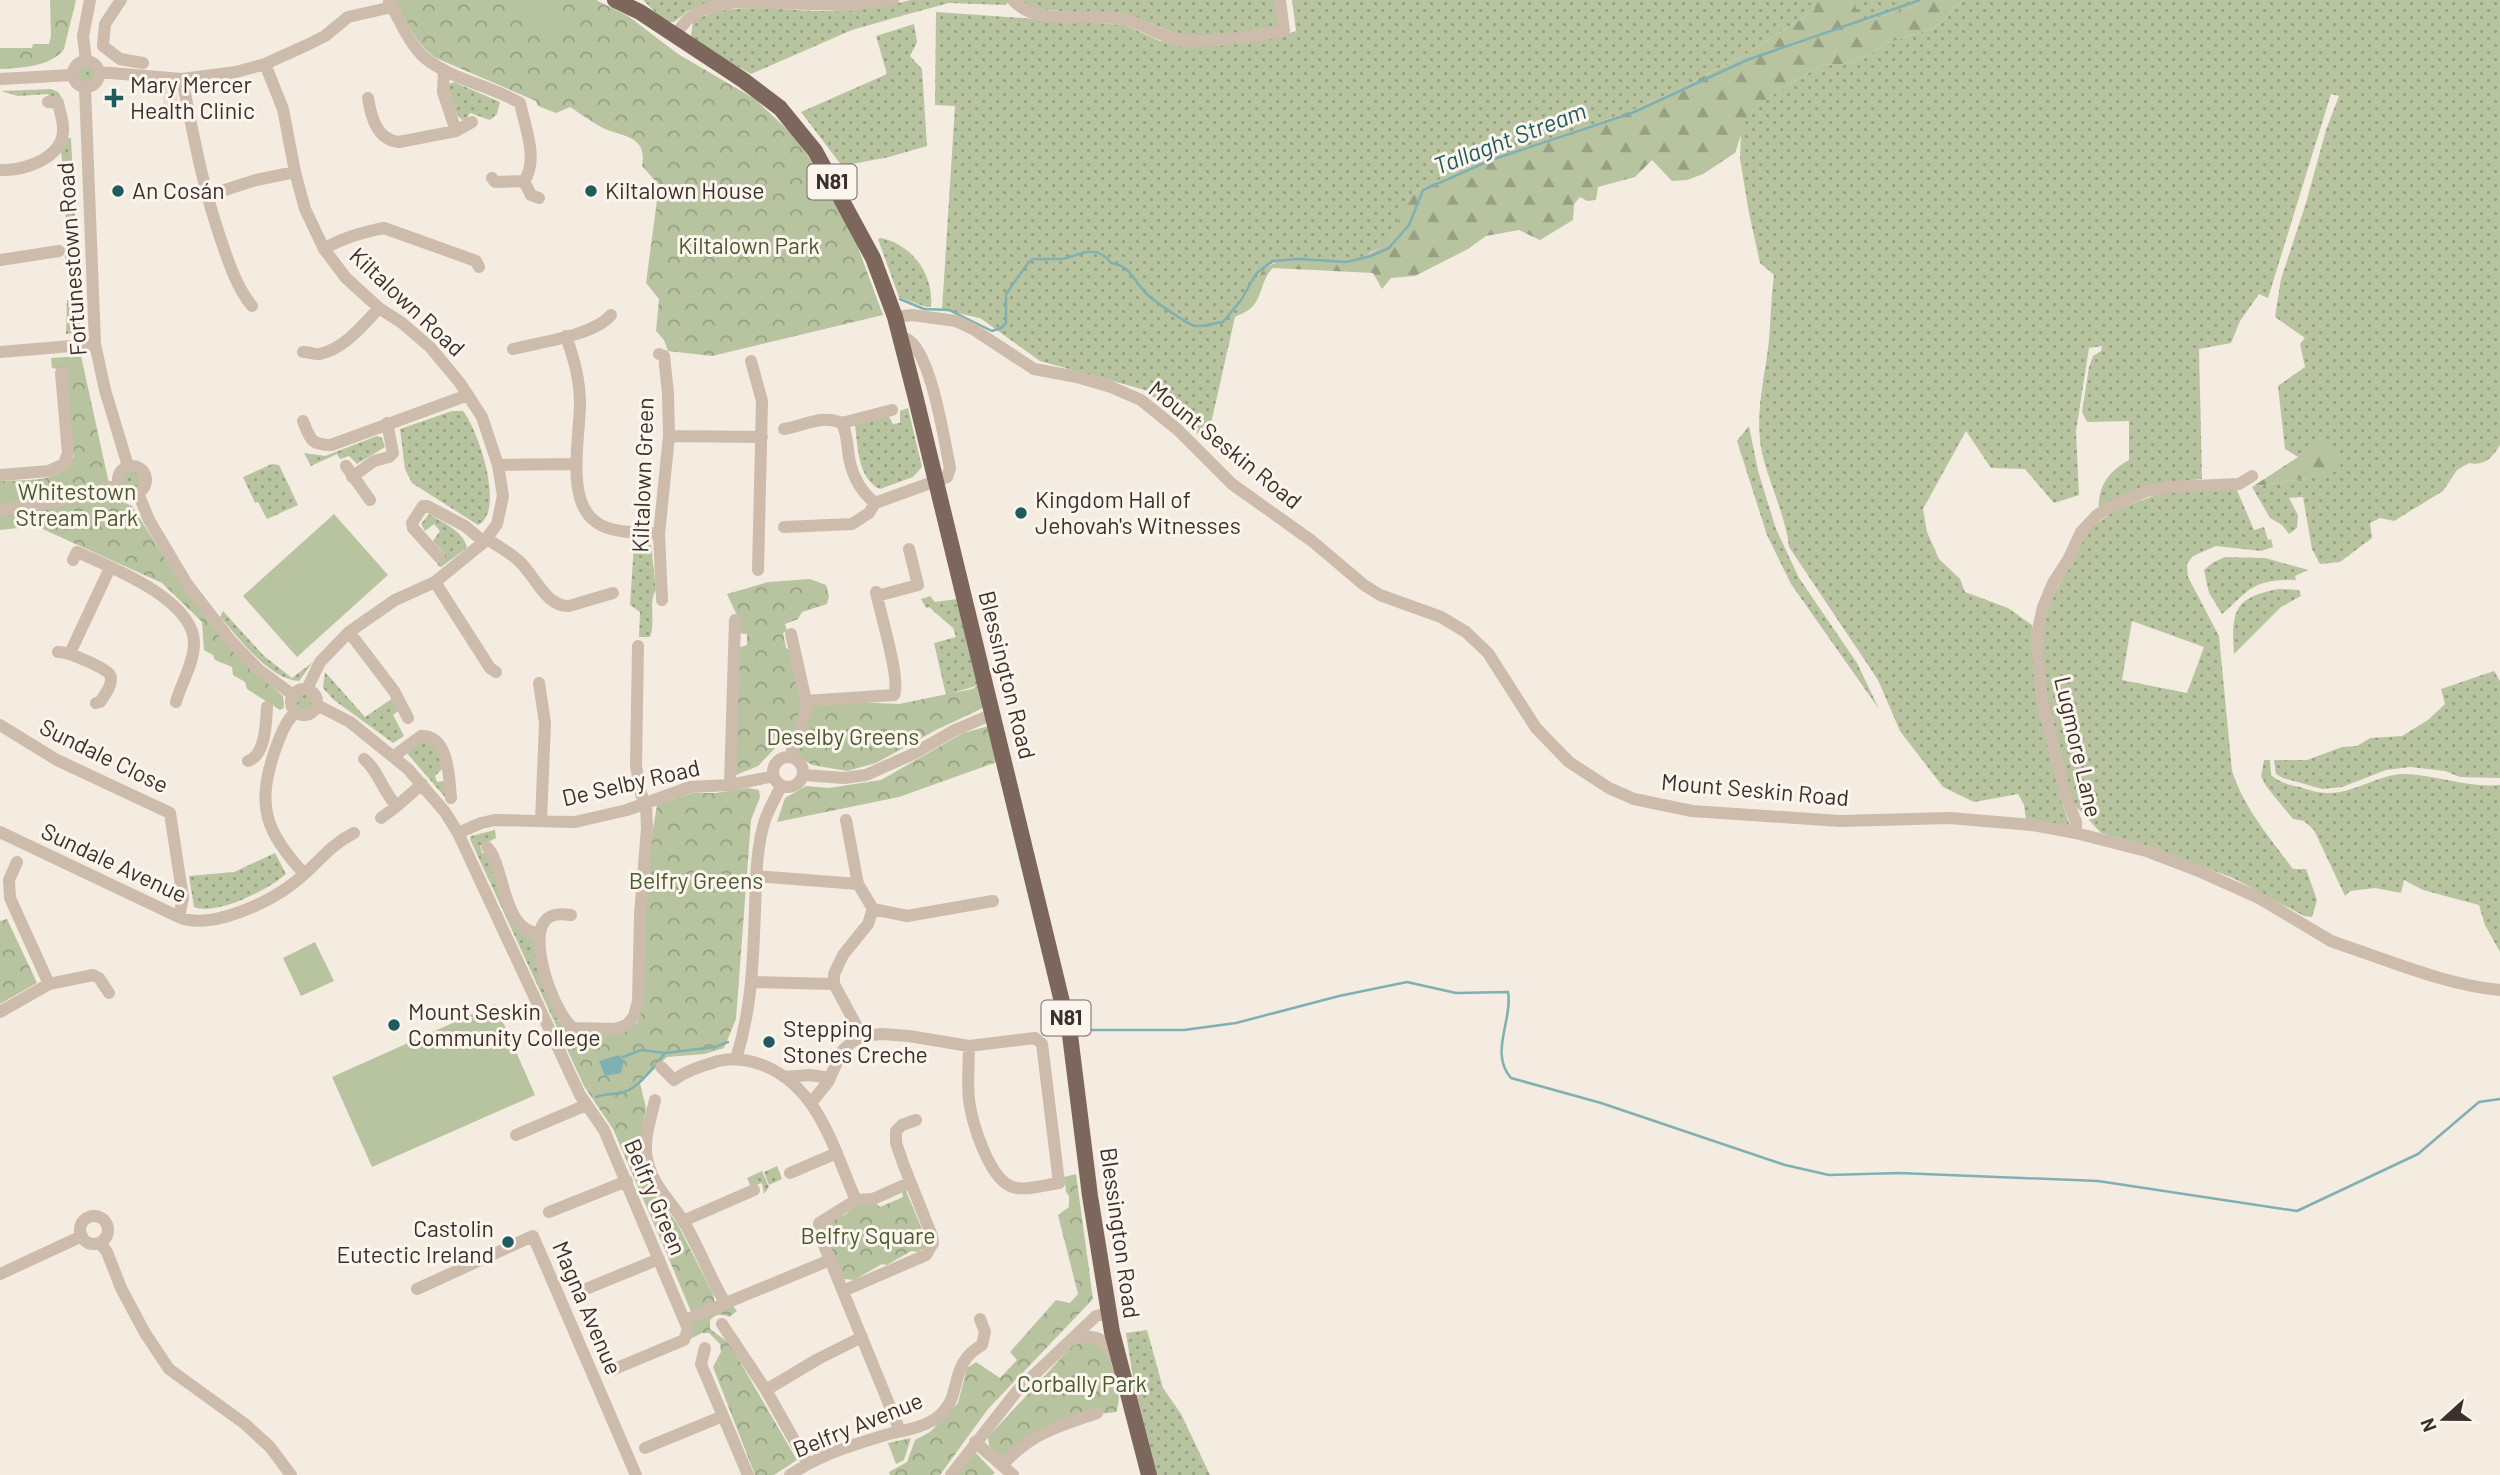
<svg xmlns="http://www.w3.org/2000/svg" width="2500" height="1475" font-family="Barlow,sans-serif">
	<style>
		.grass { fill: url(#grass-dots); fill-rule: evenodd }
		.forest { fill: url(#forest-firs) }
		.park { fill: url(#park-crowns) }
		.garden { fill: #b8c4a0 }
		.plaza { fill: #ecdcc8 }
		.water { fill: #7fb0b2 }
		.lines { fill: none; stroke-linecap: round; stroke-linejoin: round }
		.stream { stroke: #7fb0b2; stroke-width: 2.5 }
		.minor { stroke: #cdbbac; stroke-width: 12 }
		.major { stroke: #7d675c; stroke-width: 16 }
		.poi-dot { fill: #1f5a5e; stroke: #fbf5ee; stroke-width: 2.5 }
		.labels { text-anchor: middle; stroke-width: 6; stroke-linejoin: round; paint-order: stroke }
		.shield { fill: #fbf5ee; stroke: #756b66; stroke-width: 2 }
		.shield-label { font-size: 21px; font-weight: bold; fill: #3b302b }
		.poi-label { font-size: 23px; fill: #3b302b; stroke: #fbf5ee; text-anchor: start }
		.park-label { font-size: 23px; fill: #4a5a2e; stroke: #fbf5ee }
		.street-label { font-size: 23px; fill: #3b302b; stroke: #fbf5ee }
		.water-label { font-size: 24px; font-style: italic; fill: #1f5a5e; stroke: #fbf5ee }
	</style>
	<defs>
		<pattern id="grass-dots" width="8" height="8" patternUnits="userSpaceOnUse" patternTransform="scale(1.75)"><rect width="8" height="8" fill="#b8c4a0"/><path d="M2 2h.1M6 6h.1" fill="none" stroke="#97a083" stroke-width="1.8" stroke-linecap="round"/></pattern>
		<pattern id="forest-firs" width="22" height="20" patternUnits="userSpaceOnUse" patternTransform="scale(1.75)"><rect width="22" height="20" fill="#b8c4a0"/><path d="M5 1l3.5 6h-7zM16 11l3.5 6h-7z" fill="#97a083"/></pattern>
		<pattern id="park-crowns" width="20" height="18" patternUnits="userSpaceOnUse" patternTransform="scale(1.75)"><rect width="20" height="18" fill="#b8c4a0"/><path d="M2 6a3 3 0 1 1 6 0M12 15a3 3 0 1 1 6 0" fill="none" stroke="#97a083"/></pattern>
	</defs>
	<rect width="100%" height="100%" fill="#f4ebe1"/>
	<!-- grass -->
	<path class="grass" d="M643,0h74l-29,11 -14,11h-6l-11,-8z
		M911,0h98l-3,5 -57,-2 -48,13 -49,14 -101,44 -47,-27 -13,-11 2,-15c40,-21 88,-10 133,-10 29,0 57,-4 85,-11z
		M1019,0h258l4,34 -93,5 -52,-22 -113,-9z
		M1292,0h631l-13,8 -47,14 -48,-12 -69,44 -73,38 -42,19 -171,60 -51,24 -4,17 -21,33 -19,11 -17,4 -48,-2 -27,5 -14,11 -24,43 -28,124 -62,-51 -105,-29 -60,-43 -38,-8 13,-204 -20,-1 1,-93 189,13 35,16 29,5 87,-8 20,-7z
		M1964,0h536v445c-8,13 -15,21 -31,18l-12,7 -14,21 -49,30 -14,-3 -10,5 2,15 -32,24 -20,2 -8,-15 -9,-52 -14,1 9,17 -1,13 -8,6 -7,-9 -12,-7 -18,-31 56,-9 14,-44 -24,23 -13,-8 -7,-63 27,-19 -5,-23 5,-6 -30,-21 6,-38 25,-76 20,-73 13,-34 -8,-2 -63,204 -9,-4 -19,27 -9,22 -32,6 3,130 -29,3 -74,29c-2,-24 10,-40 30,-51v-39l-42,1 -5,-10 7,-45 4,-11 8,-5 1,-5 -13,2 -13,83 3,64 -25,8 -29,-34 -34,-1 -25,-37 -43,78 4,23 12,27 21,20 5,13 43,16 24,17v29l28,143 10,29 -44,-6 -2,-15 -6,-11 -44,8 -31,-15 -43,-56 -22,-51 -89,-133c-3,-30 -20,-64 -27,-94 -8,-38 3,-75 7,-113 2,-22 2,-43 5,-65l-14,-12 -11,-50 -9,-54 1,-24 6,-21 35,-26 41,-23 22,-1 24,-9 18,-12 45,-14 14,-10 8,-12z
		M914,24l3,18 -7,14 12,13 5,77 -38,11 -47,9 -41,-54 86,-38 -11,-38z
		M75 74a10 10 0 1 1 20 0a10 10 0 1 1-20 0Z
		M454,82l46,20 -3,12 -7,6 -20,-7 -4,6 -4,1 -5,-5 -10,-30z
		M51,89l7,3 6,9 -14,1 -2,-8 -30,2 -17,-5z
		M68,138h3l6,120 -12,2 1,-65 -5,-44z
		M881,238c32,7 53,37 50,69h-5l-27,-10 -21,-58z
		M67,300h12l1,32 -14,2z
		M908,408l14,59 -9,10 -33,12c-22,-10 -22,-41 -25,-64l33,-10 5,9 7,-1v-12z
		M452,411h11c15,18 43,100 15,114l-66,-42 -7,-14 -5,-40z
		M1749,426l9,45 18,58 23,49 58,85 22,46 -88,-125 -24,-49 -30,-94z
		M377,436l5,2 3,9 -28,17 -8,-8 -9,3 -3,-5 -26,12 -7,-13 21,3z
		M272,464l7,1 19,40 -31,14 -9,-17 -3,1 -12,-26z
		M122 480a10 10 0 1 1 20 0a10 10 0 1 1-20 0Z
		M2236,488l18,42 10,-3 4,13 3,-1 2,8 -12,4 -45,-5 -23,10 -6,8 1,13 31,59 13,135c12,37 38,67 61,98h13l11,31 -5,17 -8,-1 -71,-38 -85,-32 -47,-13 -30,-32 -25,-89 -5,-56 3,-43 46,-85 27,-19 42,-15 17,-3zM2132,621l72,26 -17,46 -65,-13z
		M429,514c13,8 34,17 38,33l-3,3 -23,17 -3,-1 -1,-6 7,-7 -11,-12 7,-10 -6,-7 -9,7 -4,-7z
		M634,544l17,1 5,45c-8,12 0,32 -6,47h-11l1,-25 -10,-7z
		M2225,557l40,1 43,12 -13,6 1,4c-19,-1 -38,1 -53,15 -8,6 -13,13 -21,19l-13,-21 -5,-23 8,-7z
		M2279,589l20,1 2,6 -20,11 -47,47c-3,-43 0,-57 45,-65z
		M930,596l5,6 22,-3 22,86 -33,10 -12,-52 22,-6 -3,-9 -24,-21 -3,1 -5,-9z
		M223,611l41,45 28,22 21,-16 -14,19c-29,-1 -60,-43 -79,-64z
		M2494,671l6,10v97l-40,-1 -15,-6 -35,-4 -24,3 -44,17 -20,2 -39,-11 -7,-4 -2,-14h33l35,-13 15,-1 13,-8 32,-2 26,-16 17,-16 -4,-15z
		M325,672l40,45 28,-19 5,13 -5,4 11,21 -11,7 -59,-43 -11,-12z
		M295 702a9 9 0 1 1 18 0a9 9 0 1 1-18 0Z
		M420,741l12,2 7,11 3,15 -7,7 2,6 7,-1 6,22 -44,-51z
		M2264,760h6l1,15c9,8 18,10 29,12 9,3 18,6 27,6 27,1 51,-19 78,-19 32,1 62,14 95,11v167l-15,-27 -6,-20 -56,-15 -19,-10 -3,13 -26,-5 -25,3 -5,5 -31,-66 -10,-9 -11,-2 -27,-33 -5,-10z
		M495,830l1,8 -16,8 2,7 6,1 6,22 39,61 17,65 8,18 -4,1 -84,-182 1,-3z
		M275,853l11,21c-18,16 -69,42 -92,33l-5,-31 45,-4z
		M777,1166l5,13 -13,6 -5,-13z
		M762,1171l7,16 -5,7 -2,-11 -11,4 -4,-9z
		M1147,1330l16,58 18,26 29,61h-53l-23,-91 -8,-51z"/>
	<!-- forest -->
	<path class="forest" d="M1803,0h54l-2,6 8,16 47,-14 13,-8h41l-10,7 -8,12 -14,10 -45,14 -18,12 -24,9 -22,1 -41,23 -34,26 -13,39 -32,21 -16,6 -15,1 -20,-21 -17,17 -37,10 -2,13 -9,1 -7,-4 -6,7 -1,16 -33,20 -21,-10 -33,6 -18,13 -53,27 -24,2 -9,11 -9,-16 -100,-5c-12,10 -10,30 -23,41 -4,3 -11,6 -15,8 9,-17 18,-42 36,-52 38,-22 91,16 120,-31 8,-13 14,-23 18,-39l51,-24 171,-60 42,-19 73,-38 69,-44v-5z
		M2322,433l21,37 -35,8 -56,9 46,-30z"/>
	<!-- park -->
	<path class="park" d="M50,0h26l-12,49c-13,18 -44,19 -64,20v-21h32l1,-4h16l2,-8z
		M394,0h202l32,16 50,38 77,45 38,36 15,21 48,86 27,73 -171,41 -44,-5 -4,-11 -8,-9 3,-32 -13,-16 13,-98 -17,-19c6,-31 -20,-29 -39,-38 -11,-6 -22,-14 -33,-21l-14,6 -18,-7 -2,-5 -100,-43c-21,-14 -29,-38 -42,-58z
		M81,356l31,141 20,9 57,90 62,73 32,27 1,12 -4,2 -33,-21 -2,-7 -12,-7 -1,-8 -17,-7 -2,-5 -9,-5 -2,-28 -40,-39 -126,-57 -36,4v-49c28,-2 61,4 74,-25l-11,-86 -11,-2 -1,-10z
		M810,579l16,6 3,11 -2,8 -25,8 -4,7 -13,5 2,7 -4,2 3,15 3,2 11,50 99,4 73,-15 7,-4 4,23 -47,22 -60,33 -29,8 -35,-6 -33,-21 -21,22 -22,9 1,-127 10,-3v-11l-10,-1 3,-11 -13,-28 41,-12z
		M989,726l8,36 -98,35 -122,25 8,-24 21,-12 23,2 52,-8 82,-47z
		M748,788l11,2 1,7 -9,23 -15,199 -12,29 -19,6 -38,3 -27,26 6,25 -6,39 6,27 10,22 21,27 36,71 2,11 17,-1 5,7 -8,6c-8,-4 -12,-3 -19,3v9l19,14 68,117 -23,15h-19l-42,-108 8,-15 -1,-8 -11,-11h-7l-12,6 2,-25 -26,-62 -53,-123 -29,-43 -30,-65 4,-1 6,7 7,5h51l16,-10 9,-156 10,-61 35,-12h24z
		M7,919l30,64 -37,21v-83z
		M1076,1174l17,125 -105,110 -48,66h-50l-1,-3 18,-10 8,-22 15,-8 28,-29 9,-35 9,-6 24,16 17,-18 -7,-8 46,-52 14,3 8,-9 -20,-79 11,-8v-11l-3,-4 -2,-15z
		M902,1191h4l21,50 -1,6 -8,5 -7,-1 -24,14 -5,-1 -28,16 -10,-1 -21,-49 3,-7 20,-9 10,-9 19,-3 5,5 23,-10z
		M1089,1341l17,7c6,18 18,45 10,64l-16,2 -49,16 -45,32 -17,-16 -1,-9 85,-92z
		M911,1438l-7,22 -8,4 -8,-21z
		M974,1451l21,22 -3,2h-34z"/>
	<!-- garden -->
	<path class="garden" d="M527,0l34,17 -9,18 -34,-17z
		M334,514l54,61 -91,82 -54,-61z
		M315,942l19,39 -33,15 -18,-38z
		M495,1004l40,91 -163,72 -40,-90z"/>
	<!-- plaza -->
	<path class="plaza" d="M162,84l10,1 3,3 6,27 -16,2z"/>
	<!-- water -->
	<path class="water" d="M619,1055l5,6 -3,12 -16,3 -6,-15z"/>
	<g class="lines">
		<!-- stream -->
		<path class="stream" d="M900,299l24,10 25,1 43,21 9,-3 5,-5v-29l22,-31 5,-4h30l23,-7h11l9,5 5,6c18,2 22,16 33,28 5,7 43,33 51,35 8,1 20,-3 28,-4l18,-22 15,-26 16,-13 27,-2 48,3 24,-6 18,-8 20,-23 14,-35 68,-30 141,-47 115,-53 173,-60
			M1081,1030h103l52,-7 103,-27 68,-14 49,11 52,-1c5,28 -19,61 3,86l90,25 184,62 44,10 70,-2 199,8 199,30 121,-57 61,-52 21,-3
			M623,1057l18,-7 24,3
			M596,1097c10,-4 19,-2 28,-5 16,-5 30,-26 41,-39l50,-6 13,-5"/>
		<!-- minor -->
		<path class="minor" d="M121,0l-16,24 -2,22 17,13 23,4
			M1013,0c25,29 80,11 114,20 21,6 37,20 61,21 31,1 66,-5 96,-10l-4,-31
			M389,2c11,18 20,42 36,56 27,22 65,27 95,45 5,24 19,57 4,78l-29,1 -3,-4
			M674,36l13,-16 14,-10 35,-8 114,3 43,-5
			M73 74a13 13 0 1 1 26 0a13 13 0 1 1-26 0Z
			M86,61l-3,-25 7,-36
			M265,64l18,45 12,63 10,37 19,40 22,29 33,30 23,15 28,24 30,36 22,34 16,48 5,31 -6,28 -13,18 -49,40 -40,18 -46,32 -29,30 -13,27
			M444,70l-1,22 13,39
			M99,72l83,7 54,-7 29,-8 42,-19 18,-9 23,-19 44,-10
			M0,79l72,-4
			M182,79c11,53 20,106 38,158 8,23 16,50 32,69
			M85,88l10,256 10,46 23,76
			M368,98c3,19 9,42 31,44l57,-11 16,-9
			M0,170c23,1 61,-11 63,-38 1,-10 -3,-19 -5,-29l-10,-1
			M524,181l7,14 8,3
			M206,196l50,-16 39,-8
			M324,249c18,-11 39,-17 60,-21l92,33 3,6
			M0,260l59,-9
			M895,317l17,-2 44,6 17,8 61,40 43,8 34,10 30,13 37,30 54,54 80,57 52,44 16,10 61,22 25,15 22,21 48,75 33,34 40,26 25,11 58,12 148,10 110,-3 82,7 44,8 70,18 55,21 58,26 72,43 14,5c51,17 102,39 155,44
			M566,336c8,23 14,44 14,68 0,32 -15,97 16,118 16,12 44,10 63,12
			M513,349c27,-7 80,-13 98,-34
			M0,352l95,-8
			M303,352c6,0 13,3 17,2 25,-6 43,-29 59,-46
			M659,354l5,2 4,37 1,43 -10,98 3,66
			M751,361l11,40 -4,169
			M303,421c7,17 7,24 28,24l137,-50
			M842,423l50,-13
			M784,429c19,-3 39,-15 58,-6 4,8 5,17 6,27 2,21 11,40 27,53
			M669,436l93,1
			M498,465l78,-1
			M118 480a14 14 0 1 1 28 0a14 14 0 1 1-28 0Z
			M346,466l24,34
			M0,475l49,-4 15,-7 4,-11 -7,-80h4
			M352,477l22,-16 15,-4 4,-4 -6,-30
			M138,493l11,27 38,64 43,56 28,29 35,26
			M0,510l53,-7 66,-18
			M784,527l68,-3 17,-11 6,-10 72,-26 3,-9c-6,-29 -19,-116 -43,-129l-6,2
			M487,539c11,7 24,14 33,23 15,14 26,45 49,44l44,-13
			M439,557l-26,-29 -1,-5 11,-17h4l38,20 19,16
			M73,560l4,-8c34,15 119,48 117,93 -1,20 -13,39 -18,57
			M435,582l55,86 6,4
			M877,596l41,-11 -9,-36
			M349,632l45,59 14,27
			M58,652c9,-1 48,16 52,23 4,8 -5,20 -10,27l-4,1
			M70,653l40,-85
			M539,683l6,40 -4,98
			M291 702a13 13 0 1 1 26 0a13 13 0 1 1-26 0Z
			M806,701l88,-6c7,-16 -14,-82 -18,-103
			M317,705l33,17 58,47 37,43 13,21 122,262 24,35 84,199 -4,11 -72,30
			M296,712c-11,9 -16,25 -21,38 -19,57 -10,80 29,124
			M0,725l57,35 113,53 13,85 -4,19
			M394,756l27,-20c28,-1 28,41 30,62
			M773 772a15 15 0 1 1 30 0a15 15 0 1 1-30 0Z
			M790,757l15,-44 1,-12 -15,-67
			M364,759c15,12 19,34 33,47l25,-22
			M248,761c18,-6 18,-39 19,-54
			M804,775l40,3 22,-3 47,-21 42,-24 38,-16
			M730,785l5,-165
			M381,818l16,-12
			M846,820l12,64 15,25 34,7 86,-15
			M0,832l179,85c31,14 91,-15 116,-35 21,-16 34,-37 59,-49
			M458,833l23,-10 14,-3 80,2 52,-12 63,-23 40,-2 44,-9
			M2076,833v-11l-10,-25 -24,-96 -5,-55 1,-17 5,-22 10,-24 15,-23 13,-28 16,-17 18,-11 32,-13 25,-4 67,-3 13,-8
			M487,847c18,18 15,85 52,86
			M17,862l-8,18 1,18 39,86
			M756,876l102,8
			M571,915c-9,-1 -20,-2 -26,6 -17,20 9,92 28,107l42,1 12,-4 7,-9 4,-15 2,-86 7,-87 -1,-24 -5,-10 -5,-28 2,-120
			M752,982l82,2
			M0,1012l49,-28 44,-9 6,3 10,15
			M862,1036l-28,-52v-10l9,-19 25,-31 5,-15
			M736,1059c16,-51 17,-97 19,-149 1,-29 1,-62 10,-90 4,-12 11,-23 16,-34
			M661,1067l13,13c13,-10 28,-14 44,-19 16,-4 32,-1 47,5 55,23 69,85 91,134
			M784,1077l26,-2 20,3
			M655,1100c-4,18 -12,40 -8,59 6,29 25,42 38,65 15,26 25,53 40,79
			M811,1103l17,-21 14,-31 10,-9 10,-6 20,-2 27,2 60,10 66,-8 7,6 17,139c-14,2 -36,9 -49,3 -22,-11 -38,-63 -41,-86 -2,-17 0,-37 0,-54
			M516,1135l70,-30
			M790,1173l47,-20
			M549,1212l78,-31
			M80 1230a14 14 0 1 1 28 0a14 14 0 1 1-28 0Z
			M683,1221l71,-31
			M100,1243l7,9 14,36 24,45 24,36 76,55 25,23 21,28
			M0,1274l82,-38
			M417,1289l116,-53 103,239
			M581,1291l78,-32
			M843,1291l83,-36 7,-12 -1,-7 -28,-70 -8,-23v-12l6,-6 14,-5
			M685,1320l145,-60
			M722,1324l44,66 41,73
			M1074,1339c21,-6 31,-1 41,19
			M705,1348l-4,16 47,111
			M766,1390l52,-31 44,-22
			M900,1431l-81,-198v-10l37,-23 17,-1 36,-16
			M975,1442l38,33
			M645,1448l78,-32
			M1003,1464c31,-32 54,-37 94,-51
			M790,1475c29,-20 65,-31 99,-41 16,-4 32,-6 46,-15 31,-21 10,-53 47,-74l3,-13 -5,-13
			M951,1475l66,-84 79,-75 13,-3"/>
		<!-- major -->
		<path class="major" d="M615,0l25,12 103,68 37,28 35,43 58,107 22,59 20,78 155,640 20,161 22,136 37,143"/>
	</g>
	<!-- markers -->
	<g class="poi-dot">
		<path d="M110.5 87.5h7v7h7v7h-7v7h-7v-7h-7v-7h7z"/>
		<circle cx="118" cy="191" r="7"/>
		<circle cx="591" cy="191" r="7"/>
		<circle cx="1021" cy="513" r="7"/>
		<circle cx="394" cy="1025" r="7"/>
		<circle cx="769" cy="1042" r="7"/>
		<circle cx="508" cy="1242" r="7"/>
	</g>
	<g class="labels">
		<!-- shield labels -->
		<g class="shield">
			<rect x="807.5" y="164.5" width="49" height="35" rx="5"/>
			<rect x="1041.5" y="1000.5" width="49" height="35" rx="5"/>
		</g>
		<g class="shield-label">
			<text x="832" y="189">N81</text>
			<text x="1066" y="1025">N81</text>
		</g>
		<!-- poi labels -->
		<g class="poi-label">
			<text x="130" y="93">Mary Mercer<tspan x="130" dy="26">Health Clinic</tspan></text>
			<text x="132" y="199">An Cosán</text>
			<text x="605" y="199">Kiltalown House</text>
			<text x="1035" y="508">Kingdom Hall of<tspan x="1035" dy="26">Jehovah's Witnesses</tspan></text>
			<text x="408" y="1020">Mount Seskin<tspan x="408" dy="26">Community College</tspan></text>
			<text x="783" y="1037">Stepping<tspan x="783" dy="26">Stones Creche</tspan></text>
			<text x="494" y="1237" text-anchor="end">Castolin<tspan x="494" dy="26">Eutectic Ireland</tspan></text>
		</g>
		<!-- park labels -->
		<g class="park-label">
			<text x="749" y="254">Kiltalown Park</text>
			<text x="77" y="500">Whitestown<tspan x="77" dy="26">Stream Park</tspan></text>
			<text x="843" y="745">Deselby Greens</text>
			<text x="696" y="889">Belfry Greens</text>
			<text x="868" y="1244">Belfry Square</text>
			<text x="1082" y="1392">Corbally Park</text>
		</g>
		<!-- street labels -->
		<g class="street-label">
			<text transform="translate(72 259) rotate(-94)" y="8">Fortunestown Road</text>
			<text transform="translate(407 302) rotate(43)" y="8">Kiltalown Road</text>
			<text transform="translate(1225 445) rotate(39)" y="8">Mount Seskin Road</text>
			<text transform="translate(643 475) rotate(-88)" y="8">Kiltalown Green</text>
			<text transform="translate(1007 675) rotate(76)" y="8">Blessington Road</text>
			<text transform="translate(2078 747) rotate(77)" y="8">Lugmore Lane</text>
			<text transform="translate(104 756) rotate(26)" y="8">Sundale Close</text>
			<text transform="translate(631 783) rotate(-13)" y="8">De Selby Road</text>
			<text transform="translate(1755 790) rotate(5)" y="8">Mount Seskin Road</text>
			<text transform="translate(114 863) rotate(25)" y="8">Sundale Avenue</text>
			<text transform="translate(655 1197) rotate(67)" y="8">Belfry Green</text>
			<text transform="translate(1120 1233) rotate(82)" y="8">Blessington Road</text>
			<text transform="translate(587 1308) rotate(67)" y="8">Magna Avenue</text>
			<text transform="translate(858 1425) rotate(-22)" y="8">Belfry Avenue</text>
		</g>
		<!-- water labels -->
		<g class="water-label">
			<text transform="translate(1510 139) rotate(-21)" y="8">Tallaght Stream</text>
		</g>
	</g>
	<!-- north arrow -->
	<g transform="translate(2444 1419) rotate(249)" stroke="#fbf5ee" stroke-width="5" paint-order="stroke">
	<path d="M0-5L12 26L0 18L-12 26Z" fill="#3b302b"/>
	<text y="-10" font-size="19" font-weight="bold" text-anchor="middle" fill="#3b302b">N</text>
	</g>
</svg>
